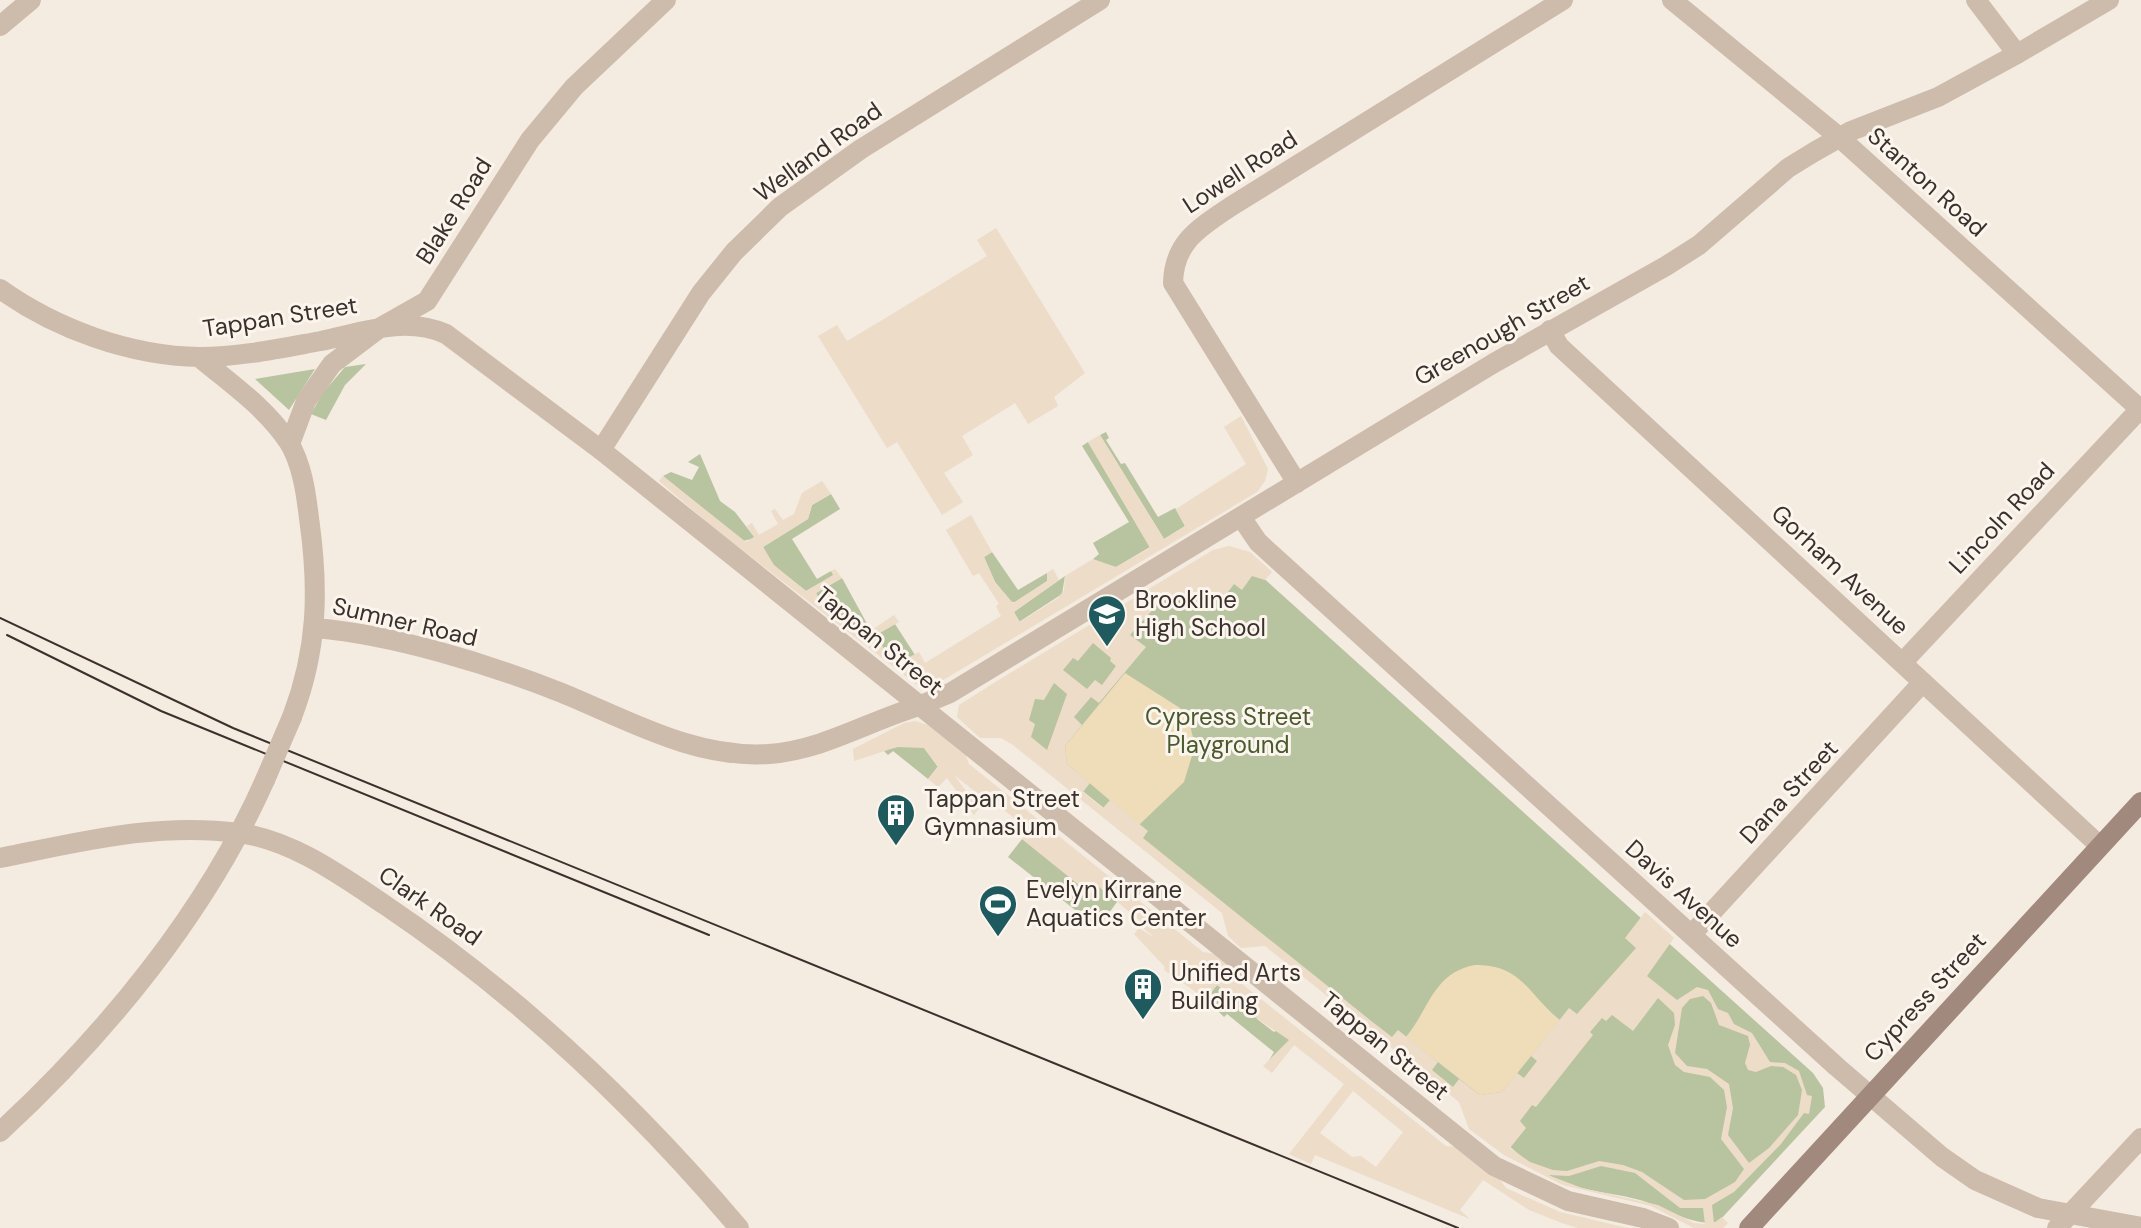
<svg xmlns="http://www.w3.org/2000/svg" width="2141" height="1228" font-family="'DM Sans',sans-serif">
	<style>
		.green { fill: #b8c4a0 }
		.sand { fill: #efdcb8 }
		.plaza { fill: #ecdcc8; fill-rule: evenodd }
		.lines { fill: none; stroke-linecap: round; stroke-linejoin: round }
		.minor { stroke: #cdbbac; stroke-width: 20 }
		.tertiary { stroke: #cdbbac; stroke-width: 20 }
		.secondary { stroke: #a18a7d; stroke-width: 20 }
		.tram { stroke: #3b302b; stroke-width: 2 }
		.tertiary-bridge { stroke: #cdbbac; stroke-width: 20 }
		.labels { text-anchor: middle; stroke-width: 6; stroke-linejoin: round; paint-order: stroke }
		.street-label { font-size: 24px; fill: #3b302b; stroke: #fbf5ee }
		.poi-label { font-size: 24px; fill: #3b302b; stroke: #fbf5ee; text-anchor: start }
		.park-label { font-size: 24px; fill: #4a5a2e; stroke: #fbf5ee }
	</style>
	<rect width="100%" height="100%" fill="#f4ebe1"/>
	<!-- green -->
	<path class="green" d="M366,364l-21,21 -19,35 -15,-6 11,-20 23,-27z
		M315,369l-26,41 -34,-31z
		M1106,432l3,6 -3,2 15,24 4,-1 33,54 17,-9 10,18 -21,13 -64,-104z
		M1088,442l62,105 -34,20 -21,-5 -2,-3 6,-5 -6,-11 36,-21 -47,-76z
		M700,454l20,47 15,11 20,26 -12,3 -80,-65 8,-4 21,8 7,-13 -11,-5z
		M831,494l9,15 -48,30 25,40 14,-8 3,4 -28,16 -33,-26 -10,-18 45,-28 4,-14z
		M992,552l26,38 29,-17v8l-29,21h-7l-16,-20 -11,-25z
		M1249,565l564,508 10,15 2,19 -106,114c-22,7 -50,-11 -70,-18 -21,-8 -45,-9 -67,-15 -52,-13 -83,-51 -116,-90l-457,-366 -44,-21 167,-102z
		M1065,576l-3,18 -43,28 -5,-10z
		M842,578l29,53 -8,5 -41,-31 -6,-12z
		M895,624l20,31 -11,5 -16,-3 -12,-22z
		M908,745l16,3 14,19 -10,12 -35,-28 -5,4 -5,-5z
		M1022,839l68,54 7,-8 20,17 -19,26 -90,-71z
		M1217,985l42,30 -2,4 17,13 3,-2 13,10 -23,24 7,-12 -47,-38 -3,3 -18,-18z"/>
	<!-- sand -->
	<path class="sand" d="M1125,673l55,35 10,17 5,21 -11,36 -45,43 -72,-61 -2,-18z
		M1475,965c48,0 52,29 85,55l-58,72 -22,3 -74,-58c24,-29 27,-64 69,-72z"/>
	<!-- plaza -->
	<path class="plaza" d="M996,228l89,145 -31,24 4,9 -30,18 -13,-21 -53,33 11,19 -29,18 19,29 -21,13 -45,-73 -10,6 -69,-112 19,-11 10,16 37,-22 103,-63 -10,-16z
		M1241,416l27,53 -3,12 -8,11 -332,199 -209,-161 -57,-49 4,-5 83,66 8,-5 -7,-11 5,-3 7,12 19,-11 -7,-13 4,-2 8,11 11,-6 8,-21 20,-12 9,13 -19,11 -4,14 -45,28 11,18 32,26 27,-16 -2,-4 4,-2 7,9 -26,15 6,12 41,31 31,-21 5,7 -23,13 12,21 16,4 15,-8 6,11 76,-47 -5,-10 3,-2 -20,-31 -6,3 -27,-46 25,-15 21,37 -8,5 11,25 18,21 34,-22v-8l6,-4 6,11 -45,32 6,10 38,-24 6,-8 1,-14 28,-17 23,8 34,-19 -62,-106 12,-7 64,104 21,-13 -9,-17 70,-45 -22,-37z
		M1229,546l21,6 22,20 -7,8 -13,-4 -10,14 -8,-6 -12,16 -8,-6 -8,8 -8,-6 -8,11 -11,-9 -6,6 -9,-7 -34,38 16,12 -47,56 -8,-6 -17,20 8,8 -17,21 2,18 23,19 -7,9 20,16 7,-8 38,31 -5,7 227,182 22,17 6,-7 40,32 -6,8 21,17 6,-8 21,16 22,-3 15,-19 7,5 13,-17 -6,-5 38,-48 8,6 59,-66 -11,-10 20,-26 29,26 -27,38 30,24 20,-13 11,3 10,19 10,4 6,11 18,9 18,29 15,1 14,8 8,24 5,1 -3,18 -5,-1 -23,31 -47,48 -22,13 2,18 8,-6 6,6 -5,5h-29l-43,-22 -88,-21 -59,-30 -35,-26 -10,-27 -194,-156 -24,2 -13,-12 -6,-23 -209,-168 -12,-7h-21l-23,-21 2,-12 38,-24 216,-131zM1093,643l18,15 -1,3 6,5 -14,19 -7,-5 -8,9 -24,-19 10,-12 5,3zM1054,683l13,11 -20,56 -16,-13 4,-13 -6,-4 6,-21 9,1zM1703,996l8,7 8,22 29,11 2,9 -5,18 3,7 8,2 15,-6 12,1 13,8 6,15 -4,25 -29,33 -20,15 -21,-28 5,-27 -4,-24 -22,-15 -20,-3 -12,-13 7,-45 8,-9zM1658,998l16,15 1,12 -7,20 7,20 9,7 26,5 14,13 3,17 -6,32 23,30 -9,13 -30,17 -21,1 -42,-28 -19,-7 -24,-4 -32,10 -14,-1 -23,-8 -20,-14 16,-20 -6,-7 12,-16 4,2 57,-72 -3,-3 12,-14 4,3 6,-6 21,16zM1601,1166l34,7 45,35h23l2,16 -11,-1 -36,-18 -76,-17 -34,-13 21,1z
		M915,721l13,4 37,28 4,11 234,188 13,2 13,11 3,11 214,170 12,1 40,30 8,11 54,24 68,16h-50l-16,-5 -33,-13 -46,-30 -23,30 10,9 -155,-64 -4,9 -22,-10 55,-70 -50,-39 -22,28 -9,-7 26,-26 -33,-22 2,-3 -33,-26 -8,-4 -11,14 -42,-29 1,-3 -31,-33 5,-6 16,10 -13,-11 2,-3 -47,-39 -7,9 -68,-55 7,-9 -41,-33 -2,3 -32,-25 25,33 -5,7 -27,-37 -9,9 -10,-8 10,-13 -14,-18 -27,-1 -43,14 -1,-12 51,-26zM1353,1091l50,41 -27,35 -15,-11 -9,1 -32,-24z"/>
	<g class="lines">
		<!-- minor -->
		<path class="minor" d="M1672,0l167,137 302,273
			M0,26l31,-26
			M1550,330l9,16 541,500
			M601,450l100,-157 33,-41 46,-45 81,-58 239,-149
			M1297,483l-124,-200c1,-41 26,-55 57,-76l333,-207
			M1241,517l17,25 579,525 105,90 33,23 63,28 103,19
			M1902,663l238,-254
			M919,706l31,-13 544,-330 172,-97 33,-21 89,-77 26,-16 37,-21 87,-34 79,-43
			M239,833c53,7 101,42 146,72 135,91 249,199 354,323
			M1691,935l232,-253
			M2057,1228l84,-90"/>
		<!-- tertiary -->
		<path class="tertiary" d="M1976,0l41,54 92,-54
			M0,289c56,40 130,67 200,68 40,0 82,-9 121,-16 42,-9 84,-25 125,-7l155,116 893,716 74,35 75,17 26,10
			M199,357c32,27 65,49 89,84 14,22 18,52 21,77 10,71 9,131 -17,199
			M290,444l16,-43 26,-37 49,-37 46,-26 103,-161 44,-53 92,-87
			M316,628c78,7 173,36 246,65 66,27 133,66 207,61 54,-4 100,-33 150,-48
			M0,858c80,-16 156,-36 239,-25
			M0,1132c106,-98 206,-219 265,-352"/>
		<!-- secondary -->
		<path class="secondary" d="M1749,1228l392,-426"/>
		<!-- tram -->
		<path class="tram" d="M0,618l233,110 1225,500
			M7,635l154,76 548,224"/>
		<!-- tertiary-bridge -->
		<path class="tertiary-bridge" d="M265,780l27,-63"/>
	</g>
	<!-- icons -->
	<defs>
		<g id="school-pin" transform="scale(2)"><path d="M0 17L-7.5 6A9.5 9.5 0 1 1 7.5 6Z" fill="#1f5a5e" stroke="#fbf5ee"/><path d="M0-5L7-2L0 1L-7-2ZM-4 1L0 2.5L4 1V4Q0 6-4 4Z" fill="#fff"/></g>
		<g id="building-pin" transform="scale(2)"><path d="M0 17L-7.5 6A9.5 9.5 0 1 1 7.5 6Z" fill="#1f5a5e" stroke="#fbf5ee"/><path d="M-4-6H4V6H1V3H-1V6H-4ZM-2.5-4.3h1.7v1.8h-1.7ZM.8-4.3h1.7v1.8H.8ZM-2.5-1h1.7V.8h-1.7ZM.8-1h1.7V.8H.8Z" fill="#fff"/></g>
		<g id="stadium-pin" transform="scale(2)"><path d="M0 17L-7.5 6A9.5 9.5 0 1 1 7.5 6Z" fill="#1f5a5e" stroke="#fbf5ee"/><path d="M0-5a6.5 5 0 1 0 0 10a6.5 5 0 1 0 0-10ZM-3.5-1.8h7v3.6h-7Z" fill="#fff"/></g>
	</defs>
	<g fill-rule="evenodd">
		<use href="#school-pin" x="1107" y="614"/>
		<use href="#building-pin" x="896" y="813"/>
		<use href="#stadium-pin" x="998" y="904"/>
		<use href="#building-pin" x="1143" y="987"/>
	</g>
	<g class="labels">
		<!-- street labels -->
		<g class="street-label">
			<text transform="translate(818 152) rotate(-36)" y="8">Welland Road</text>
			<text transform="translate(1240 172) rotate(-33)" y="8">Lowell Road</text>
			<text transform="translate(1927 182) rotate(42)" y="8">Stanton Road</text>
			<text transform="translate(454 211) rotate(-58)" y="8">Blake Road</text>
			<text transform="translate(280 317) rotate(-9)" y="8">Tappan Street</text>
			<text transform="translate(1502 330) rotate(-30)" y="8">Greenough Street</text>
			<text transform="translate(2002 518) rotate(-47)" y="8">Lincoln Road</text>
			<text transform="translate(1840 570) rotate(43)" y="8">Gorham Avenue</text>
			<text transform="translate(405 622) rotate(13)" y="8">Sumner Road</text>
			<text transform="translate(879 641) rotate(39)" y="8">Tappan Street</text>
			<text transform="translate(1789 792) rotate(-47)" y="8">Dana Street</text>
			<text transform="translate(1684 894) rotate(42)" y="8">Davis Avenue</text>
			<text transform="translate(430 906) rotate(35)" y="8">Clark Road</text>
			<text transform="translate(1925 997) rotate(-47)" y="8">Cypress Street</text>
			<text transform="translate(1385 1046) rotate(39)" y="8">Tappan Street</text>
		</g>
		<!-- poi labels -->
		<g class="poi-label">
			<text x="1135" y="608">Brookline<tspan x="1135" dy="28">High School</tspan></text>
			<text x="924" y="807">Tappan Street<tspan x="924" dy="28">Gymnasium</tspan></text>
			<text x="1026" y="898">Evelyn Kirrane<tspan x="1026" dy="28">Aquatics Center</tspan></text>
			<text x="1171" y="981">Unified Arts<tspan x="1171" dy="28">Building</tspan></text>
		</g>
		<!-- park labels -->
		<g class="park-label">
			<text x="1228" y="725">Cypress Street<tspan x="1228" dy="28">Playground</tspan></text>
		</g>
	</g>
</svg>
